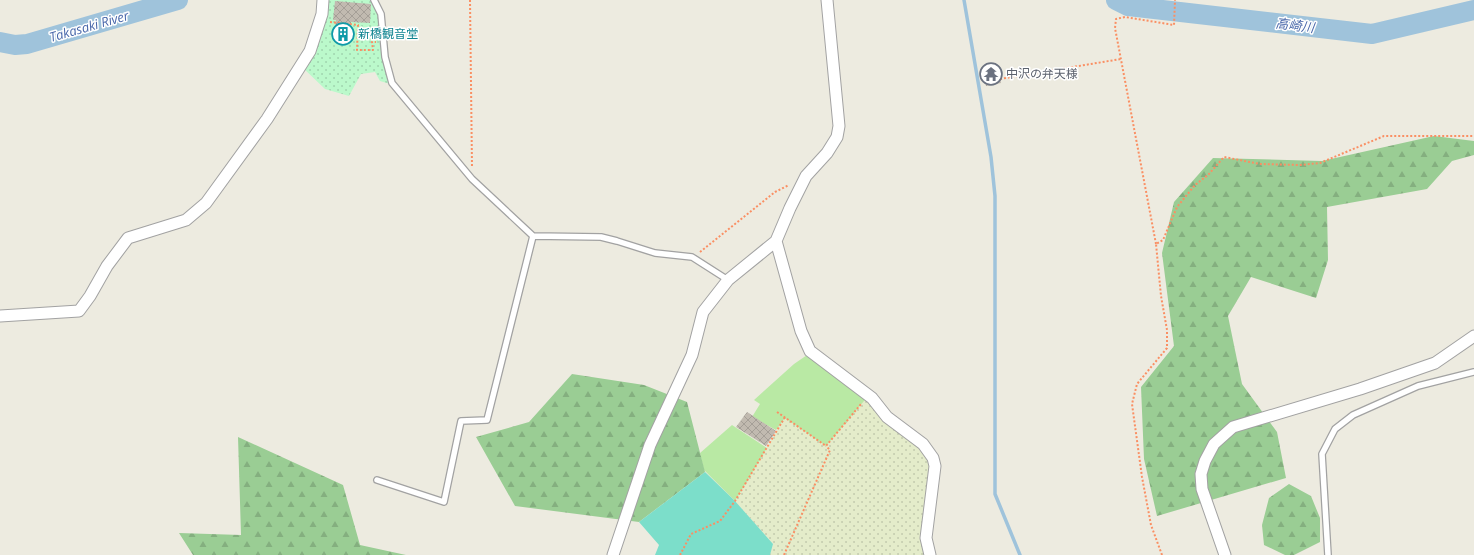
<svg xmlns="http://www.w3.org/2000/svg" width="1474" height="555" font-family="'Open Sans','Noto Sans JP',sans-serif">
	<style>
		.farmland { fill: url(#farmland-dots) }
		.grass { fill: #b9e9a4 }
		.forest { fill: url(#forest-firs) }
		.park { fill: url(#park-dots) }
		.pitch { fill: #7cdeca }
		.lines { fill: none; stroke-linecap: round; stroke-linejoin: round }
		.stream { stroke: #9fc3db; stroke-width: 3.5 }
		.river { stroke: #9fc3db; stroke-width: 20 }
		.building { fill: url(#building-cross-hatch) }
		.lane-casing { stroke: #a2a2a2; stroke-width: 8 }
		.street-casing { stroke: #a2a2a2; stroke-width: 13 }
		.path { stroke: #fa8f63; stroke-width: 2; stroke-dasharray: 2 2; stroke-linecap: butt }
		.lane { stroke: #fff; stroke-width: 5.5 }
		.street { stroke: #fff; stroke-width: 11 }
		.labels { text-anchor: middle; stroke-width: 3; stroke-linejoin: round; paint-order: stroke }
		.culture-label { font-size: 12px; fill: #0d838f; stroke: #fff; text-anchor: start }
		.worship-label { font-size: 12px; fill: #5b616d; stroke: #fff; text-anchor: start }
		.water-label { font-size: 13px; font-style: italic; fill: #4867aa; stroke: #fff }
	</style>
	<defs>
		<pattern id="farmland-dots" width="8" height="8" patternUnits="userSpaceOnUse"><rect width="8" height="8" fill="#e4ecca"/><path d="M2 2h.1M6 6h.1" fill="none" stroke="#c3caad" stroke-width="1.8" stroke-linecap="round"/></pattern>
		<pattern id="forest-firs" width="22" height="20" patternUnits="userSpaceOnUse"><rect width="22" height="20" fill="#9acd94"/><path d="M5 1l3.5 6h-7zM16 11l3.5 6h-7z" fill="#84af7f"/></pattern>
		<pattern id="park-dots" width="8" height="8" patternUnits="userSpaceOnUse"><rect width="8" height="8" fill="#bbf9cb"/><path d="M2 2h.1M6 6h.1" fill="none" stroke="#a0d5ae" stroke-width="1.8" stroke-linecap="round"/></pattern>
		<pattern id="building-cross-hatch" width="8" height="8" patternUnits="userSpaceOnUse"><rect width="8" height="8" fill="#c1bab0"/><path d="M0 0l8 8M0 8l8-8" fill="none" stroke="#a59f97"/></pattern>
	</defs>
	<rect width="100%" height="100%" fill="#edebe0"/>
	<!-- farmland -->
	<path class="farmland" d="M867,397l66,61 -3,97h-160l3,-11 -38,-43 50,-84z"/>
	<!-- grass -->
	<path class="grass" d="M810,353l59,42 -43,51 -41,-28 -9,12 -24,-13 8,-13 -6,-4 40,-36z
		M732,425l35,23 -32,53 -31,-31 -4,-17z"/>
	<!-- forest -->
	<path class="forest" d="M1434,136l40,5v14l-22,6 -25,28 -100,18 1,53 -12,38 -65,-21 -23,39 14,68 35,48 9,46 -129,38 -13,-57 -3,-72 33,-41 -12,-93 12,-51 39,-44 109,3z
		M572,374l72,11 43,17 18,70 -66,50 -124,-16 -39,-69 53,-15z
		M238,437l105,48 17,60 46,10h-213l-14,-22 62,2z
		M1289,484l22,12 9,22v24l-26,13h-9l-21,-10 -2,-20 7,-27z"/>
	<!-- park -->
	<path class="park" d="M325,0h47l7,13 11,71 -10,-3 -5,-9 -14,2 -12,22 -24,-7 -23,-22z"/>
	<!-- pitch -->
	<path class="pitch" d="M705,472l30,29 38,43 -3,11h-115l4,-10 -20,-23z"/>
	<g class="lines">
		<!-- stream -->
		<path class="stream" d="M964,0l27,157 4,39v298l25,61"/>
		<!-- river -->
		<path class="river" d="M1116,0l12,6 244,28 102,-24
			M0,42l15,3 12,-1 151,-44"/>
	</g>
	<!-- building -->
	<path class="building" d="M335,1l36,3 -1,19 -19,-1 -1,21 -16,-1 2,-22h-3z
		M997,65l4,18 -15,3 -4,-18z
		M747,412l29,19 -10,15 -30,-19z"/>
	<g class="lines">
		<!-- lane casing -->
		<g class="lane-casing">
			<path id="lane" d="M374,0l7,14 4,43 7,26 80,96 61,57 68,1 16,4 38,12 37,4 36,23
				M377,480l67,22 17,-81 26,-1 46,-184
				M1328,555l-6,-101 13,-25 18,-14 65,-29 56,-14"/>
		</g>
		<!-- street casing -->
		<g class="street-casing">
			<path id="street" d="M776,241l25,90 9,20 62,47 15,19 36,27 10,14 2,8 -9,72 4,17
				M0,316l79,-5 11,-15 17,-30 21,-28 58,-18 20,-17 61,-84 43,-68 12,-37 1,-14
				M613,555l37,-110 42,-90 11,-43 25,-32 48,-39 14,-33 16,-32 21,-23 10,-16 2,-11 -12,-126
				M1225,555l-23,-66 -1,-15 4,-13 9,-17 19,-17 127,-38 75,-26 39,-27"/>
		</g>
		<!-- path -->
		<path class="path" d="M470,0l2,167
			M330,22l28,3 -1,25h16l-1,-8h4
			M1000,79l121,-20
			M1156,244l-41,-216 1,-9 9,-2 49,8 1,-25
			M700,252l75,-60 14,-7
			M777,412l49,34 35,-42
			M680,555l11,-21 29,-13 15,-20 50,-84
			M784,555l46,-105 -4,-4
			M1162,555l-11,-30 -9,-48 -10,-73 5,-20 30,-36v-18l-6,-34 -5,-52 7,-4 14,-33 18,-22 13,-10 16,-18 36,7 40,1 20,-2 64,-27h90"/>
		<!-- lane -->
		<use href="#lane" class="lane"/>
		<!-- street -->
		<use href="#street" class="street"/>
	</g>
	<!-- icons -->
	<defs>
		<g id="building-ring" transform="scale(1.15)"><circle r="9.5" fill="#fff" stroke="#0f9aa8" stroke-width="1.5"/><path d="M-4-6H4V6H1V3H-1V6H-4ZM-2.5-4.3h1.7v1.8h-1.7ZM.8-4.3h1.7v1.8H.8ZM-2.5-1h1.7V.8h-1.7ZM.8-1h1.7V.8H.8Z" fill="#0f9aa8"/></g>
		<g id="temple-ring" transform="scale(1.15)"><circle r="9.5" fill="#fff" stroke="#6b7280" stroke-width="1.5"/><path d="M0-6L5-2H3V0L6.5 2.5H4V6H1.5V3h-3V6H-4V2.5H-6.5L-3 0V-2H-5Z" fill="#6b7280"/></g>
	</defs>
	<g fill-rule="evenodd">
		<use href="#building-ring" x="343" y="34"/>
		<use href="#temple-ring" x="991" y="74"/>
	</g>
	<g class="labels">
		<!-- culture labels -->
		<g class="culture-label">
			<text x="358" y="38">新橋観音堂</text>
		</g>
		<!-- worship labels -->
		<g class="worship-label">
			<text x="1006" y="78">中沢の弁天様</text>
		</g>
		<!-- water labels -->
		<g class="water-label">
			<text transform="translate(1295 25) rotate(7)" y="5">高崎川</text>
			<text transform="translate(89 26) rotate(-16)" y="5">Takasaki River</text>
		</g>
	</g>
</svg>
